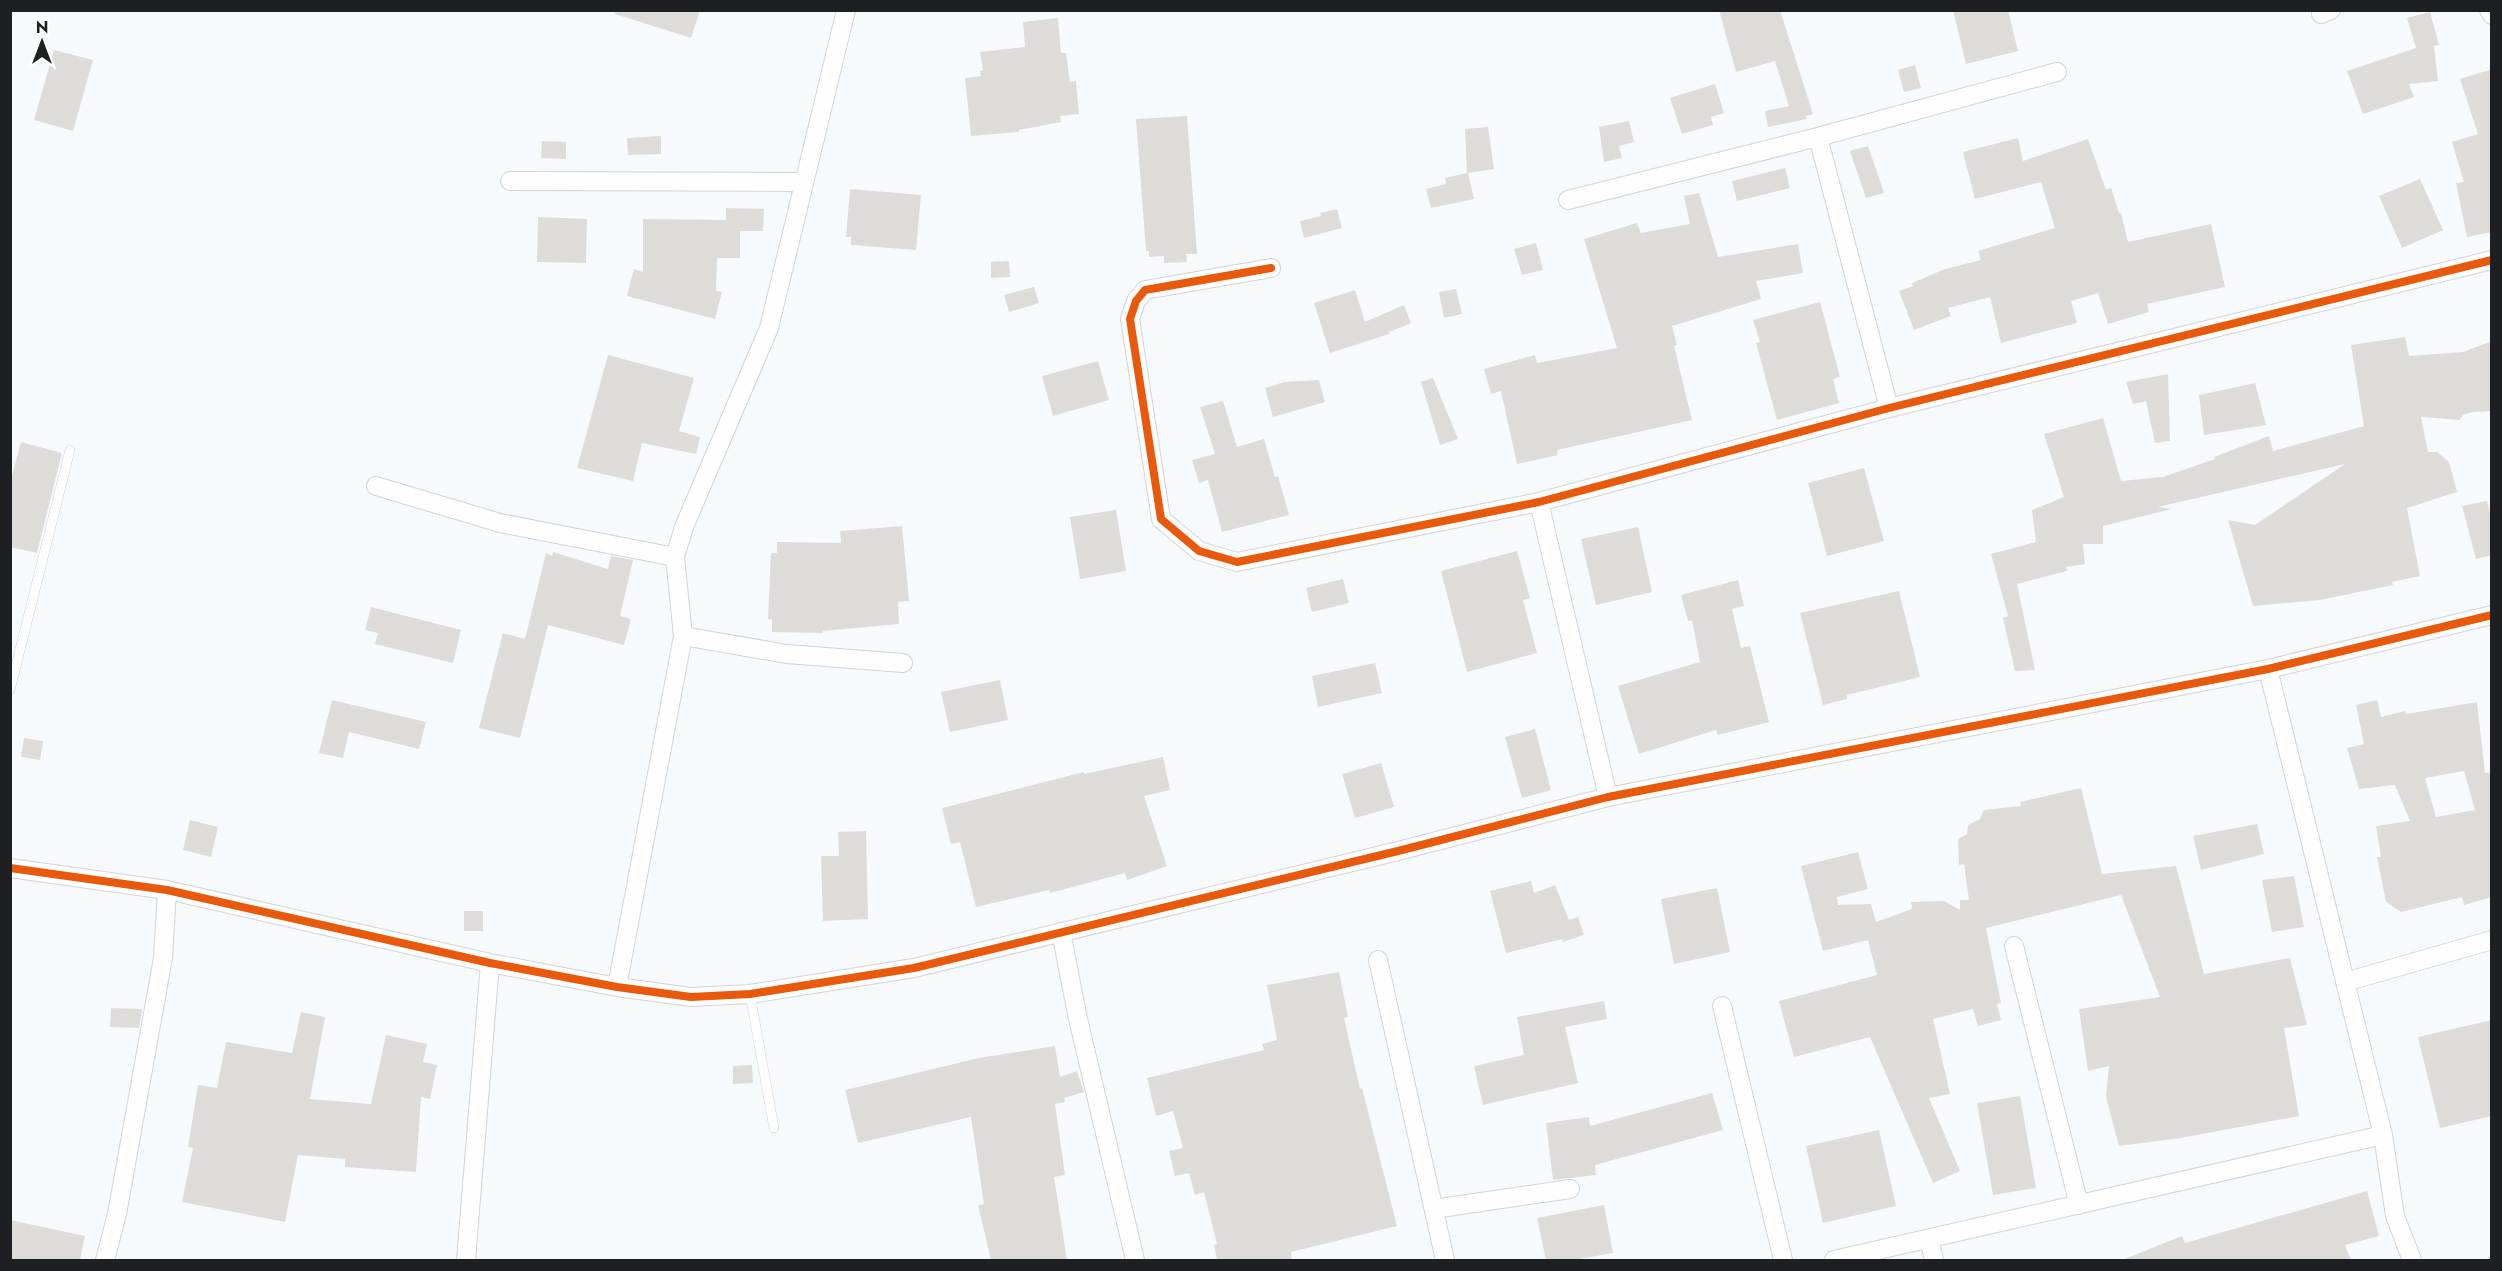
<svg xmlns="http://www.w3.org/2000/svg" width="2502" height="1271" font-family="Jost,sans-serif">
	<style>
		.building { fill: #dedcd8; fill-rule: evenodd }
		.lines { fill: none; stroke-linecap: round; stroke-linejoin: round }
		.service-casing { stroke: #d2d4d6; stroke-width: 10 }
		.minor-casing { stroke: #d2d4d6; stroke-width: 20 }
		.service { stroke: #fefeff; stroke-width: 9 }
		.minor { stroke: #fefeff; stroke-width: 18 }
		.cycleway-casing { stroke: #fff; stroke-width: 11 }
		.cycleway { stroke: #e8590c; stroke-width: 8 }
	</style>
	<rect width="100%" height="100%" fill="#f7fafc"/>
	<!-- building -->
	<path class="building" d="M616,10h84l-9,28 -76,-24z
		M1719,10h61l33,104 -7,2 1,3 -39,8 -3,-16 24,-5 -14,-45 -39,11z
		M1953,10h55l10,41 -52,13z
		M2430,12l9,33 -5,1 4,35 -29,3 5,13 -51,17 -16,-43 69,-23 -9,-30z
		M1058,18l3,35h5l4,29 6,-1 3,33 -19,2 1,6 -42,8v2l-48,4 -6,-58 16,-2 -1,-5 3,-1 -3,-18 45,-5 -2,-25z
		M54,50l39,10 -20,71 -39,-11z
		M1915,65l6,23 -17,4 -6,-22z
		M2492,69v163l-25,5 -11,-54 8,-1 -12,-40 26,-8 -18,-55z
		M1715,84l9,29 -13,4 2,8 -31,9 -12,-36z
		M1187,116l10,138h-11l1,8 -23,1v-7l-15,1v-6h-3l-10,-132z
		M1629,121l5,21 -15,4 3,12 -18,4 -5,-35z
		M1488,127l6,42 -26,4 6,26 -43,9 -5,-19 20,-5 -1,-6 22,-5 -2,-44z
		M661,136v18l-33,1 -1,-17z
		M2018,138l5,23 65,-22 18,51 5,-2 8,25h2l7,29 83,-18 14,63 -78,17 2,8 -41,12 -10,-31 -27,8 6,22 -76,20 -11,-46 -42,11 3,8 -37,14 -15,-39 14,-5 -1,-3 33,-14 36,-9 -3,-9 77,-23 -14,-46 -66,17 -12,-47z
		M542,141l24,1v17l-25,-1z
		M1868,146l16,47 -18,5 -16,-47z
		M1785,168l5,20 -53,13 -5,-20z
		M2420,179l23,51 -41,18 -23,-52z
		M850,189l71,6 -5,55 -65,-5v-8h-5z
		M1699,193l19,64 80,-13 5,29 -47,8 5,18 -89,27 5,19 -3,1 18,74 -135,30 1,5 -41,9 -16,-73 -10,3 -7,-25 51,-14 2,8 80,-15 -33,-109 53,-16 4,10 49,-9 -6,-28z
		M726,208l38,1 -1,22h-23v27h-23l-1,33 6,1 -7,27 -88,-23 7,-27 9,3v-53l83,1z
		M1337,209l5,19 -38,10 -4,-17 21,-5 -1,-3z
		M538,217l49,2 -1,44 -49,-1z
		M1536,243l7,27 -21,5 -8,-26z
		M1009,261l1,16 -19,1v-16z
		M1034,287l5,16 -30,9 -5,-17z
		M1456,289l6,25 -18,4 -5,-26z
		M1355,290l10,32 39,-17 7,18 -22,9v2l-59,19 -16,-50z
		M1820,302l20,75 -7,2 6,24 -62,17 -21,-77 4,-1 -7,-22z
		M2405,337l4,19 54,-4 29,-11v70l-19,1 -10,3 -3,5 -39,-3 7,35h9l12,10 8,30 -50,16 13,68 -28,6 1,3 -73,15 -67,6 -25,-86 27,5 90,-61 -187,43 14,2 -69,17v18h-20l2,20 -19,3 1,4 -50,13 18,86 -20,1 -12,-53 5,-2 -17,-62 45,-12 -4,-32 32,-13 -20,-63 59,-16 18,63 42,-4 52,-18 -1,-2 55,-21 4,15 91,-25 -13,-81z
		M608,355l86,23 -15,53 21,6 -4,17 -54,-11 -9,38 -56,-13z
		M1098,361l11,39 -56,16 -11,-40z
		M2168,374l2,67 -15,2 -9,-42 -13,3 -7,-22z
		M1433,378l25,61 -18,6 -19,-63z
		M1319,380l6,22 -52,15 -8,-29 19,-6z
		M2255,383l11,42 -62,10 -5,-40z
		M1223,401l14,46 27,-8 11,38 3,-1 11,39 -67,17 -14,-52 -9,3 -7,-23 23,-6 -15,-47z
		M21,442l41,11 -25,100 -27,-6v-63z
		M1864,468l20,73 -57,15 -19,-73z
		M2487,501l5,19v35l-16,4 -14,-53z
		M1116,510l10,61 -46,8 -10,-62z
		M902,526l7,75 -11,1 1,22 -76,7v2l-51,-1v-13h-4l3,-66h6v-11l64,1 -1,-12z
		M1638,527l14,65 -56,13 -15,-66z
		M1517,551l13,47 -7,2 14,53 -70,19 -26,-101z
		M553,552l55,17 3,-13 22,4 -13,56 11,3 -7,26 -76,-20 -28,113 -41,-10 24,-95 22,6 21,-86 6,3z
		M1343,579l6,24 -37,9 -6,-24z
		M1738,580l6,26 -12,3 9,39 9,-2 19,76 -51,13 -2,-5 -77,24 -21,-68 82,-24 -8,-42 -4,1 -7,-26z
		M1899,591l21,86 -73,18v4l-24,6 -23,-92z
		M371,607l90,23 -8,33 -78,-19 3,-11 -13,-3z
		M1375,663l7,30 -64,14 -6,-31z
		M1000,680l8,40 -58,12 -9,-40z
		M332,700l94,22 -7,27 -70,-17 -6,26 -24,-5z
		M2377,700l4,17 24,-6 1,3 71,-12 8,71 4,-1 3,10v115l-28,8 -2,-8 -61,15 -15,-10 -9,-45h4l-5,-31 34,-5 -15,-36 -36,4 -12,-41 17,-4 -8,-39zM2464,771l11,39 -39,7 -11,-39z
		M1535,729l16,61 -29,8 -17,-61z
		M24,738l19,3 -3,19 -19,-3z
		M1163,757l7,33 -26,6 23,70 -40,14 -2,-7 -75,20 -1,-3 -73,17 -16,-65 -9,2 -9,-36 142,-36v2z
		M1381,763l13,44 -39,11 -13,-44z
		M2081,788l21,86 74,-8 28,108 86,-16 17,67 -23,3 15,88 -118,22 -62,8 -13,-49 3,-31 -21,5 -9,-62 81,-12 -39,-102 -135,33 15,75 -4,1 4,16 -23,6 -5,-17 -40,10 17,75 -21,4 31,73 -27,12 -63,-146 -76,20 -15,-56 98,-26 -9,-35 -45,11 -22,-85 57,-14 10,37 -31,8 1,8 33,-1 5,18 36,-13 -1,-7 33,-1 16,9v-10h9l-5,-36 -5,1 -1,-26 9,-5 1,-9 12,-6 4,-9 37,-4 -1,-4z
		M190,820l28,7 -7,30 -28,-7z
		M2257,824l7,30 -63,16 -8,-34z
		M866,831l2,88 -45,2 -2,-65h18l-1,-24z
		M2294,876l10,51 -32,5 -10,-52z
		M1531,881l3,12 21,-8 14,35 9,-3 6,18 -21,7 -1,-3 -56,14 -16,-62z
		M1717,888l13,64 -56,12 -13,-65z
		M464,911h19v20h-19z
		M1339,972l9,45 -4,1 16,71 2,-1 35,138 -106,26 1,8h-75l-3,-15 3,-1 -13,-52 -9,3 -6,-22 -14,3 -6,-25 14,-3 -10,-37 -17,5 -9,-38 117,-28 -2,-6 15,-4 -10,-55z
		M1604,1001l3,18 -42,8 13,56 -95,22 -9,-39 50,-11 -7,-38z
		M111,1008l31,1 -3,19 -29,-1z
		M301,1012l24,5 -15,82 61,5 15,-69 41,9 -4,18 14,3 -7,34 -9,-2 -5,75 -71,-5v-8l-47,-4 -13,67 -103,-20 11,-54 -5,-1 10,-62 19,3 9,-46 66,11z
		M2492,1020v96l-52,12 -22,-91z
		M1055,1046l5,31 17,-6 7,21 -20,6 1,4 -10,2 10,71 -11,2 13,83h-76l-13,-55 6,-1 -13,-87 -113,26 -13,-53 134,-32z
		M752,1065l1,18 -20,1v-18z
		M1712,1093l11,37 -128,35 1,10 -43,5 -7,-57 43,-6 1,9z
		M2020,1096l16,92 -43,7 -16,-92z
		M1879,1130l17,76 -73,17 -17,-77z
		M2367,1191l12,45 -34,9 6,15h-229l60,-24 3,7z
		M1604,1205l9,48 -39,7h-28l-9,-42z
		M10,1220l75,16 -5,24h-70z"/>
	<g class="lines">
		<!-- service casing -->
		<g class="service-casing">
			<path id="service" d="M10,690l60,-240
				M750,994l24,134"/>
		</g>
		<!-- minor casing -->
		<g class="minor-casing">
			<path id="minor" d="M2489,10l3,5
				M2321,14l10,-4
				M510,181l294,1
				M1568,200l250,-63
				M1271,268l-126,22 -9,11 -6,18 31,200 38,32 38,11 302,-60 350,-94 603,-148
				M1889,408l-71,-271 239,-65
				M376,486l124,37 175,34
				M1539,502l69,295
				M683,636l104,18 116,9
				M2268,669l115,466 12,81 17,44
				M10,868l157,22 323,73 127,24 74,10 59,-3 164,-26 484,-117 210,-54 660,-128 224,-54
				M1061,932l17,87 57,241
				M2014,946l65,259
				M1378,960l67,300
				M2345,982l147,-42
				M617,987l66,-351 -8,-79 9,-30 85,-199 77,-318
				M1722,1006l61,254
				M1434,1209l136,-20
				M1929,1239l5,21
				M105,1260l12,-46 46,-256 4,-68
				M466,1260l24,-297
				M1834,1260l549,-125"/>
		</g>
		<!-- service -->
		<use href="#service" class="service"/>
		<!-- minor -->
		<use href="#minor" class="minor"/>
		<!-- cycleway casing -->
		<g class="cycleway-casing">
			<path id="cycleway" d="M1271,268l-126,22 -9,11 -6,18 31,200 38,32 38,11 302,-60 350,-94 603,-148
				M10,868l157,22 323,73 127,24 74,10 59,-3 164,-26 484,-117 210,-54 660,-128 224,-54"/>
		</g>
		<!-- cycleway -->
		<use href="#cycleway" class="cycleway"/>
	</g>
	<!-- border -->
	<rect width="2502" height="1271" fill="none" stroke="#1d1f22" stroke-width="24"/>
	<!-- north arrow -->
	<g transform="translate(42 42)" stroke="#ffffff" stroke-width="4.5" paint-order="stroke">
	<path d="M0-4.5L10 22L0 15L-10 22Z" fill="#1d1f22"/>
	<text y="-9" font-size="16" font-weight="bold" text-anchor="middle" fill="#1d1f22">N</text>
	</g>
</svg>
